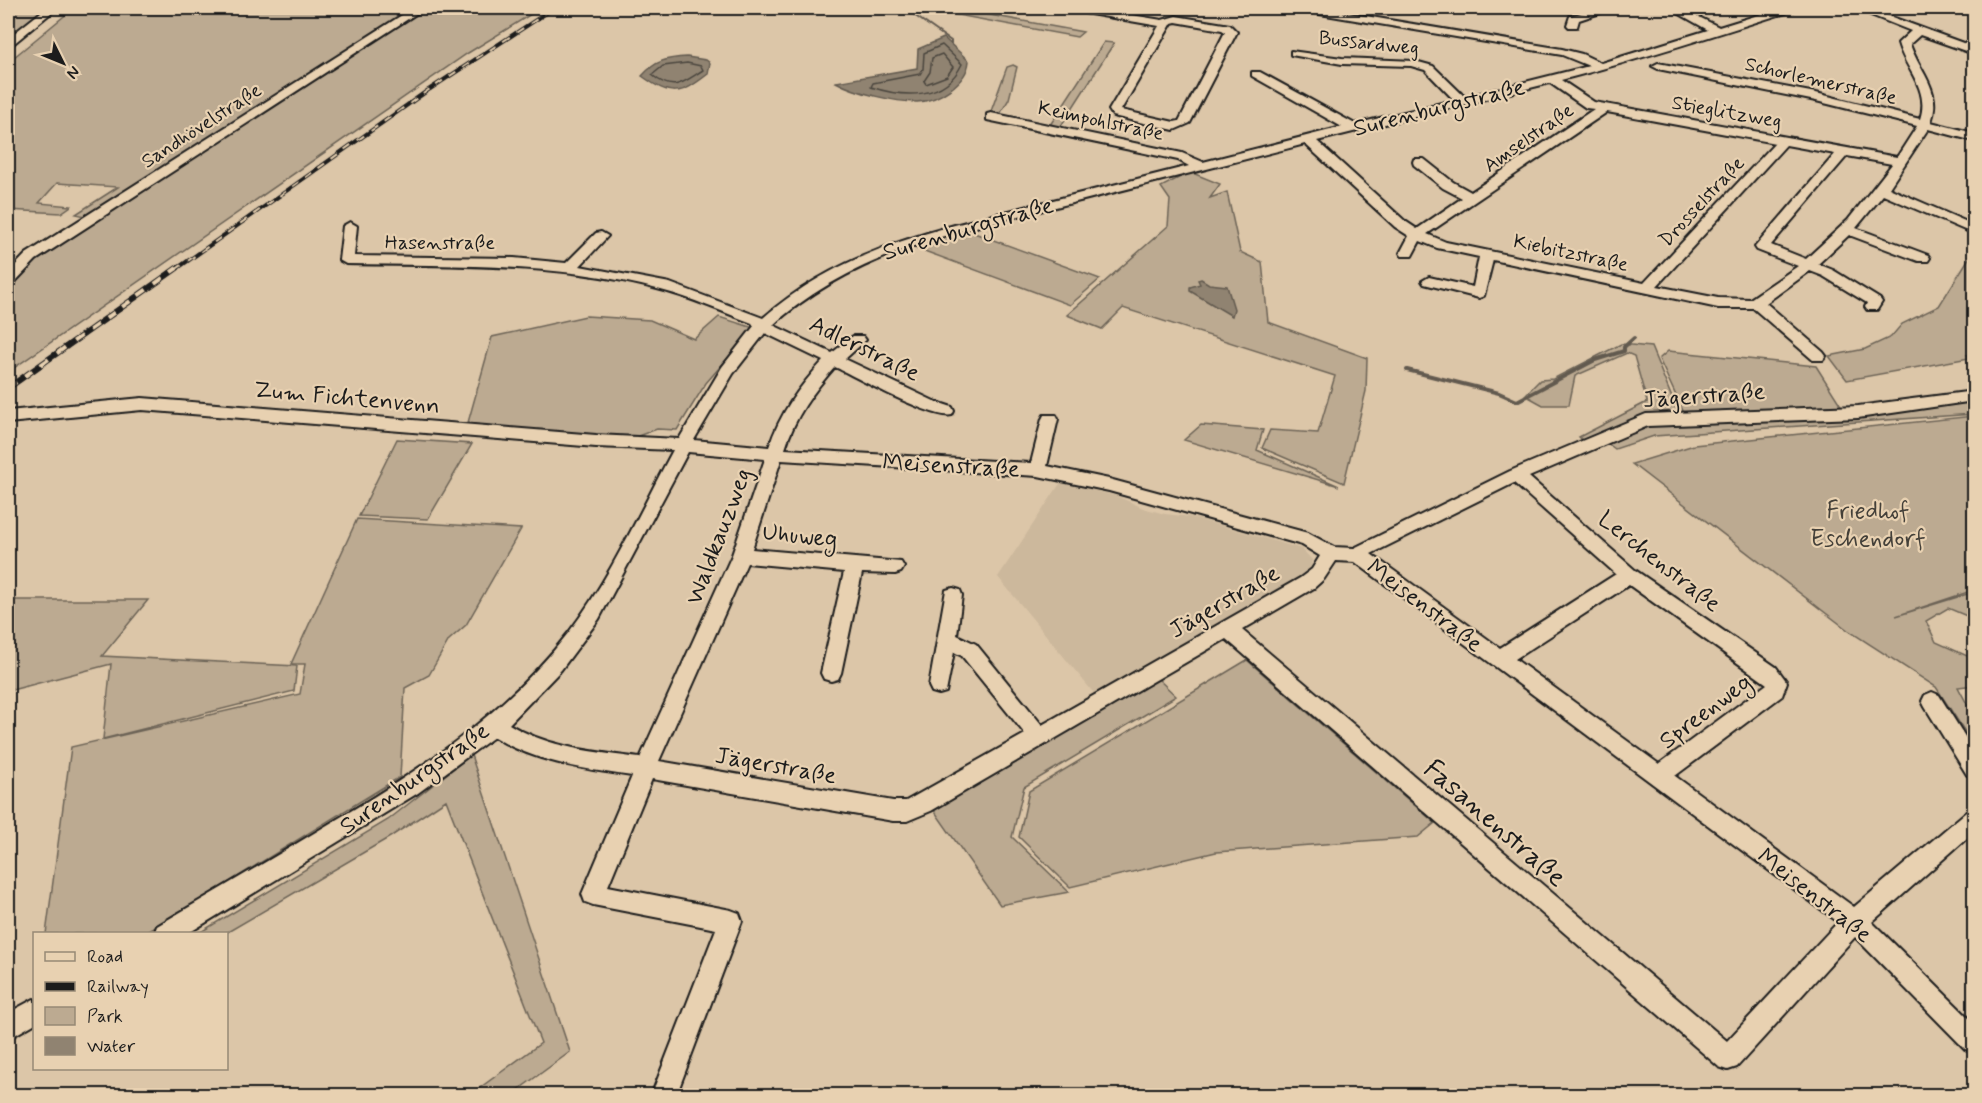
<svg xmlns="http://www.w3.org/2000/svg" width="1982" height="1103" font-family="Mynerve,sans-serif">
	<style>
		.built { fill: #ccb89c }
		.green { fill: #bcaa91; stroke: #6c6356; stroke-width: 1.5 }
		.water { fill: #908371; stroke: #625a4f; stroke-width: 1.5 }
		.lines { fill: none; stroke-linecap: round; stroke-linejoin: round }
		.shore { stroke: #4a453e; stroke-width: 1.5 }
		.stream-far1 { stroke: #625a4f; stroke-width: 2 }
		.stream { stroke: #625a4f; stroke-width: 4 }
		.minor-casing { stroke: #1c1c1c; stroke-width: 4 }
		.minor { fill: #e8d1b1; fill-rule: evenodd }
		.rail-far1-casing { stroke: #1c1c1c; stroke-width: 4 }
		.rail-casing { stroke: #1c1c1c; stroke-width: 6 }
		.rail-far1 { stroke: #e8d1b1; stroke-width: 2; stroke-dasharray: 8; stroke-linecap: butt }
		.rail { stroke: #e8d1b1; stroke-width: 4; stroke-dasharray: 10; stroke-linecap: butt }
		.labels { text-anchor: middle; stroke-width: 4.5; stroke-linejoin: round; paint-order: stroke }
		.far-street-label { font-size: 20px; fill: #1c1c1c; stroke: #e8d1b1 }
		.street-label { font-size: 24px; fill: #1c1c1c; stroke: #e8d1b1 }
		.park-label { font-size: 24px; fill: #444039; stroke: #e8d1b1 }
		.near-street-label { font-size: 28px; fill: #1c1c1c; stroke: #e8d1b1 }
	</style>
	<rect width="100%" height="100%" fill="#dcc6a8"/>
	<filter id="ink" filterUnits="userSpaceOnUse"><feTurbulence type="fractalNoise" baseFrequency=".0167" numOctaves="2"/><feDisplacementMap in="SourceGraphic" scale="12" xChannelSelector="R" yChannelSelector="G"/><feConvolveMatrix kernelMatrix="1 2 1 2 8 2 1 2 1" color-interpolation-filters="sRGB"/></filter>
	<g filter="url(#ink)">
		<!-- built -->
		<path class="built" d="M1061,482l56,14 26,12 22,6 26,3 111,32 10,11 -1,12 -214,125 -99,-120z"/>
		<!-- green -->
		<path class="green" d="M8,8h38l-38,30z
			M74,8h233l103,2 -320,207 -14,-3 42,-27 -61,-4 -18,20 32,3 -10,7 -53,-3v-148z
			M426,8h115l-73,45 -460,319v-84l22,-26z
			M920,8h32l131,24 -6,5z
			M1461,8h85c-35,10 -51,6 -85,0z
			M1104,42l10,1 -55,86 -9,-4z
			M1013,65l4,2 -8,32 -10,17 -9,-2 17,-47z
			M1190,172l30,12 -10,14 17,-6 13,60 22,10 6,60 99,36 -1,33 -22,92 -82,-35 8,-18 48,3 17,-57 -212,-68 -21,21 -35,-14 101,-89 2,-26 -9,-13z
			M966,230l134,49 -30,26 -159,-59z
			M1974,250v103l-7,2 2,3 -122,22 -18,-24 36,-7 26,-12 11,-13 37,-18z
			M586,316l64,4 44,19 25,-22 35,11 -48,55 -29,47 -20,-1 -22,8 -168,-11 25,-89z
			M1621,344l30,3 26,63 -24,14 215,-8 106,-14v12l-320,22 -39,13 -8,-6 -15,6 -13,-12 68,-35 -13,-46 -7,-3 -52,23 -6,29h-26l-18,-10 15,-15 13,-1z
			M1668,351l148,15 26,41 -180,15 21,-11 -24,-52z
			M1974,416v174l-78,26 78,-24v27l-26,-11 -22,13 10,21 38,17v26l-16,2 16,30v21h-5l-33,-51 -87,-56 -217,-167 62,-19z
			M1201,425l62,5 -6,20 82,36 -155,-46z
			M397,439l75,5 -44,75 -69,-3z
			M357,519l164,10 -55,96 -17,15 -20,35 -24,13 -5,89 -254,156 -100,1 25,-187 229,-53 5,-30h-14z
			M8,600h140l-46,56 195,10 -3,25 -191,48 8,-75 -103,27z
			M1247,660l188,163 -17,14 -202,15 -146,35 -51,-50 10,-46z
			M1157,678l19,18 -152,91 -12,50 57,55 -69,13 -67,-96z
			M471,755l99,297 -59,43h-41l71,-52 -95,-243 -56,37 -164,96h-27l189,-113z"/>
		<!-- water -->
		<path class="water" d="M944,38l25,23c-2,22 -31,40 -52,41 -23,0 -61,-9 -81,-20l81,-14 1,-19z
			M687,57l19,3 4,3 -2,11c-28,22 -37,23 -66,2 14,-16 25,-18 45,-19z
			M1201,279l8,5 18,2 7,23 -2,7 -42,-25v-4l10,-3 -2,-4z"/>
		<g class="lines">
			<!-- shore -->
			<path class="shore" d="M942,45l20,19c-17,36 -58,34 -91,23l2,-4 47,-9 3,-5 1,-16z
				M942,54l11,13 -6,9 -21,8 -2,-3 6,-9 2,-14z
				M687,63l14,3 2,4c-21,13 -29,23 -51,5l11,-9z"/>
			<!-- stream-far1 -->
			<path class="stream-far1" d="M904,8l47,33v3"/>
			<!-- stream -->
			<path class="stream" d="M1407,370l92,23 18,8 78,-41 29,-9v-4l10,-9"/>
			<!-- minor casing -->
			<g class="minor-casing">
				<path id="minor" d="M46,8h11l-45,37 -4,1v-8z
					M413,8h12l-389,252 -23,24 -5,1v-12l18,-19z
					M1068,8h21l73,12 14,-4 54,9 7,7 -47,91 -16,7 -61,-14 -4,-6 50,-84 -86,-15zM1176,22l46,8 3,2 -46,89 -5,1 -53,-12 51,-87z
					M1297,8h21l244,41 20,5 19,9 107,-33 -39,-22h12l38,19 62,-19h15l-1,2c-78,24 -155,50 -234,70l33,22 303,55 20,-31 -101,-25 -158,-32 -6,-3 6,-3 158,30 104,26c10,-30 -14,-48 -22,-76l13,-12 -58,-23h14l107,39v7l-54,-19 -10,9c9,28 33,46 21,78l43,11v8l-46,-12 -39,59 85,37v9l-91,-39 -27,33 72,27 2,3 -2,3h-10l-69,-26 -31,29 15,6 47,29 2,3 -5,8h-10l-2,-3 2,-4 -44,-27 -13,-5 -44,32 57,49 3,4 -3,4h-10l-60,-52h-35l-225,-48 -9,36 -5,2 -55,-14 -2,-3 7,-4 44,10 6,-30 -42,-9 -17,-7 -8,15h-10l-2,-3 9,-17 -14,-9 -90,-83c-77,20 -155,39 -233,59 -105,26 -215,47 -299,122l59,28 21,-17h10l3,4 -21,19 89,42 18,6 2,4 -2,4c-18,5 -96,-38 -117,-48 -22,25 -40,49 -50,82l246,14 11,-44 2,-4h12l2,4 -11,47 62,13 199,54 26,14 20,1 156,-77 136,-57 212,-8 116,-15v10l-116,17 -210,8 -119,51 106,93 141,97 11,15 -5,14 -107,80 179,131 112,-95 8,-3v23l-102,90 102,101v29l-9,-3 -110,-112 -118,130 -9,3 -9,-3 -493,-428 -295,172 -24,10h-14l-241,-42 -44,107 123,24 8,3 3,8 -66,175h-25l65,-167 -123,-24 -8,-3 -3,-8 50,-118c-47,-7 -96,-13 -138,-39l-76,56 -231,141h-33l3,-8c57,-34 115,-67 172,-102 90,-53 175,-109 240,-192 42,-55 71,-121 104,-182l-77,-3 -454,-37 -134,13v-12l134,-13 454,37 83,4 43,-72 32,-41 -2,-3c-30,-11 -60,-25 -91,-33 -103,-28 -209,-24 -315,-26l-7,-4 4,-34 7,-4 7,4 -3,30 160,2 52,5 30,-30 5,-1 7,4 -28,30 90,17 93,35c73,-65 166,-87 258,-110 56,-14 112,-28 168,-42l-11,-6 -191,-40v-6l4,-1 191,40 21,9 139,-35 -90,-51v-4h8l95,52 99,-24 -29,-30 -14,-4 -69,-2 -51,-9v-4l51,7 73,3 18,5 32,31 124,-31 -27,-11 -260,-44zM1550,83l36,25 8,1 -123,83 -18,-10 -29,-23h-10l-1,3 1,3 29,23 19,10 -45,31 -12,-8 -88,-80zM1607,112l168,31 -131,140 -198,-41 -19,-8zM1786,145l49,9 -80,93 2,3 41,16 -48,33 -32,-1 -61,-12zM1847,156l45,8 -44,56 -42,39 -35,-14zM765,333l58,28c-24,26 -43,52 -54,86l-75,-7 39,-66zM688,452l77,7 -33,96 -92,203c-45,-6 -92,-10 -131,-34l52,-54 38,-51zM781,460l257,16 71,15 193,54 18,11 -8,13 -12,9 -258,147 -66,-81 -19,-9 5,-40 -2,-5 -7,-2 -7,2 -17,96 3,6 7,2 7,-2 8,-40 8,4 63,78 -119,67h-13l-234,-40 88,-198 97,9 -23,101 3,6 7,2 7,-2 3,-6 21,-100 33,1 6,-2 3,-5 -3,-5 -149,-13zM1514,483l102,91 -116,74 -129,-94zM1336,561l19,1 483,360 -111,119 -485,-411 72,-42 10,-9zM1629,585l138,99 -108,80 -144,-105z
					M1600,8h15l-36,12 -2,7h-8l-2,-2 3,-9z
					M1932,692l7,3 35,56v26l-7,-2 -42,-68 -3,-6 3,-6z
					M34,999v25l-26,15v-26z"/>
			</g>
			<!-- minor -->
			<use href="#minor" class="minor"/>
			<!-- rail-far1 casing -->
			<g class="rail-far1-casing">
				<path id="rail-far1" d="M175,270l252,-179 127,-83"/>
			</g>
			<!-- rail casing -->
			<g class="rail-casing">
				<path id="rail" d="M8,388l169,-120"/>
			</g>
			<!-- rail-far1 -->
			<use href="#rail-far1" class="rail-far1"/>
			<!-- rail -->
			<use href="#rail" class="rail"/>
		</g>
	</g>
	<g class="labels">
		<!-- far-street labels -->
		<g class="far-street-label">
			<text transform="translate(1369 42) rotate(6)" y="7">Bussardweg</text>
			<text transform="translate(1821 80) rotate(13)" y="7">Schorlemerstraße</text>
			<text transform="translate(1727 111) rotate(10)" y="7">Stieglitzweg</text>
			<text transform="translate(1101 120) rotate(12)" y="7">Keimpohlstraße</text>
			<text transform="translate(201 125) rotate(-33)" y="7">Sandhövelstraße</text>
			<text transform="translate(1528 137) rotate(-35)" y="7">Amselstraße</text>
			<text transform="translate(1701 201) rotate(-47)" y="7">Drosselstraße</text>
			<text x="440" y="249">Hasenstraße</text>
			<text transform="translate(1571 252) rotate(12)" y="7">Kiebitzstraße</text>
		</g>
		<!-- street labels -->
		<g class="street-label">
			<text transform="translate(1439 107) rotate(-14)" y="8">Surenburgstraße</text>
			<text transform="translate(968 228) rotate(-16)" y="8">Surenburgstraße</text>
			<text transform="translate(865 348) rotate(26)" y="8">Adlerstraße</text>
			<text transform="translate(1704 395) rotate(-4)" y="8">Jägerstraße</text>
			<text transform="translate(347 397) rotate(5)" y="8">Zum Fichtenvenn</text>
			<text transform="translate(951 465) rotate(3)" y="8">Meisenstraße</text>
			<text transform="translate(800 535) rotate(6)" y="8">Uhuweg</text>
			<text transform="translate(718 536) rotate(-69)" y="8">Waldkauzweg</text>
			<text transform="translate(1660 561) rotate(38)" y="8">Lerchenstraße</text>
			<text transform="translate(1224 601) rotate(-30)" y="8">Jägerstraße</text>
			<text transform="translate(1425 605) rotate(37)" y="8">Meisenstraße</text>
			<text transform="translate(1705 711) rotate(-37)" y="8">Spreenweg</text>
			<text transform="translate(776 765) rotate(10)" y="8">Jägerstraße</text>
			<text transform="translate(414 778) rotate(-35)" y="8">Surenburgstraße</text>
			<text transform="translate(1815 895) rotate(38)" y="8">Meisenstraße</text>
		</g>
		<!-- park labels -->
		<g class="park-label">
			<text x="1868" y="518">Friedhof<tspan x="1868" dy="28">Eschendorf</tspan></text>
		</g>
		<!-- near-street labels -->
		<g class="near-street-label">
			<text transform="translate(1496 822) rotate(41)" y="10">Fasanenstraße</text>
		</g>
	</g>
	<!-- margin -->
	<rect width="1982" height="1103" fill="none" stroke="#e8d1b1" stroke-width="30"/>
	<rect x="15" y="15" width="1952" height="1073" fill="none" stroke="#1c1c1c" stroke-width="2" filter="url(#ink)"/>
	<!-- legend -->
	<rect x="33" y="932" width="195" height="138" fill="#e8d1b1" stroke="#968975" stroke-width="1.5"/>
	<rect x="45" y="952" width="30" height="9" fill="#e8d1b1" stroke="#968975" stroke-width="1.5"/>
	<text x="87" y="962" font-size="18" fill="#1c1c1c">Road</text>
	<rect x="45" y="982" width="30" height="9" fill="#1c1c1c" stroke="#968975" stroke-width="1.5"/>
	<text x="87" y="992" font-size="18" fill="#1c1c1c">Railway</text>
	<rect x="45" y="1007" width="30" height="18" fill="#bcaa91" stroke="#968975" stroke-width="1.5"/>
	<text x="87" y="1022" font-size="18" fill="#1c1c1c">Park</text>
	<rect x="45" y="1037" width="30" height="18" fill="#908371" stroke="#968975" stroke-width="1.5"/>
	<text x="87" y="1052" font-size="18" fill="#1c1c1c">Water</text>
	<!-- north arrow -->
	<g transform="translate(63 63) rotate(133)" stroke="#e8d1b1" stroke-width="4.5" paint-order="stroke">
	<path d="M0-4.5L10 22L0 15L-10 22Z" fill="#1c1c1c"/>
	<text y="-9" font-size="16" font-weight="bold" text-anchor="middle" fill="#1c1c1c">N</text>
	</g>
</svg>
